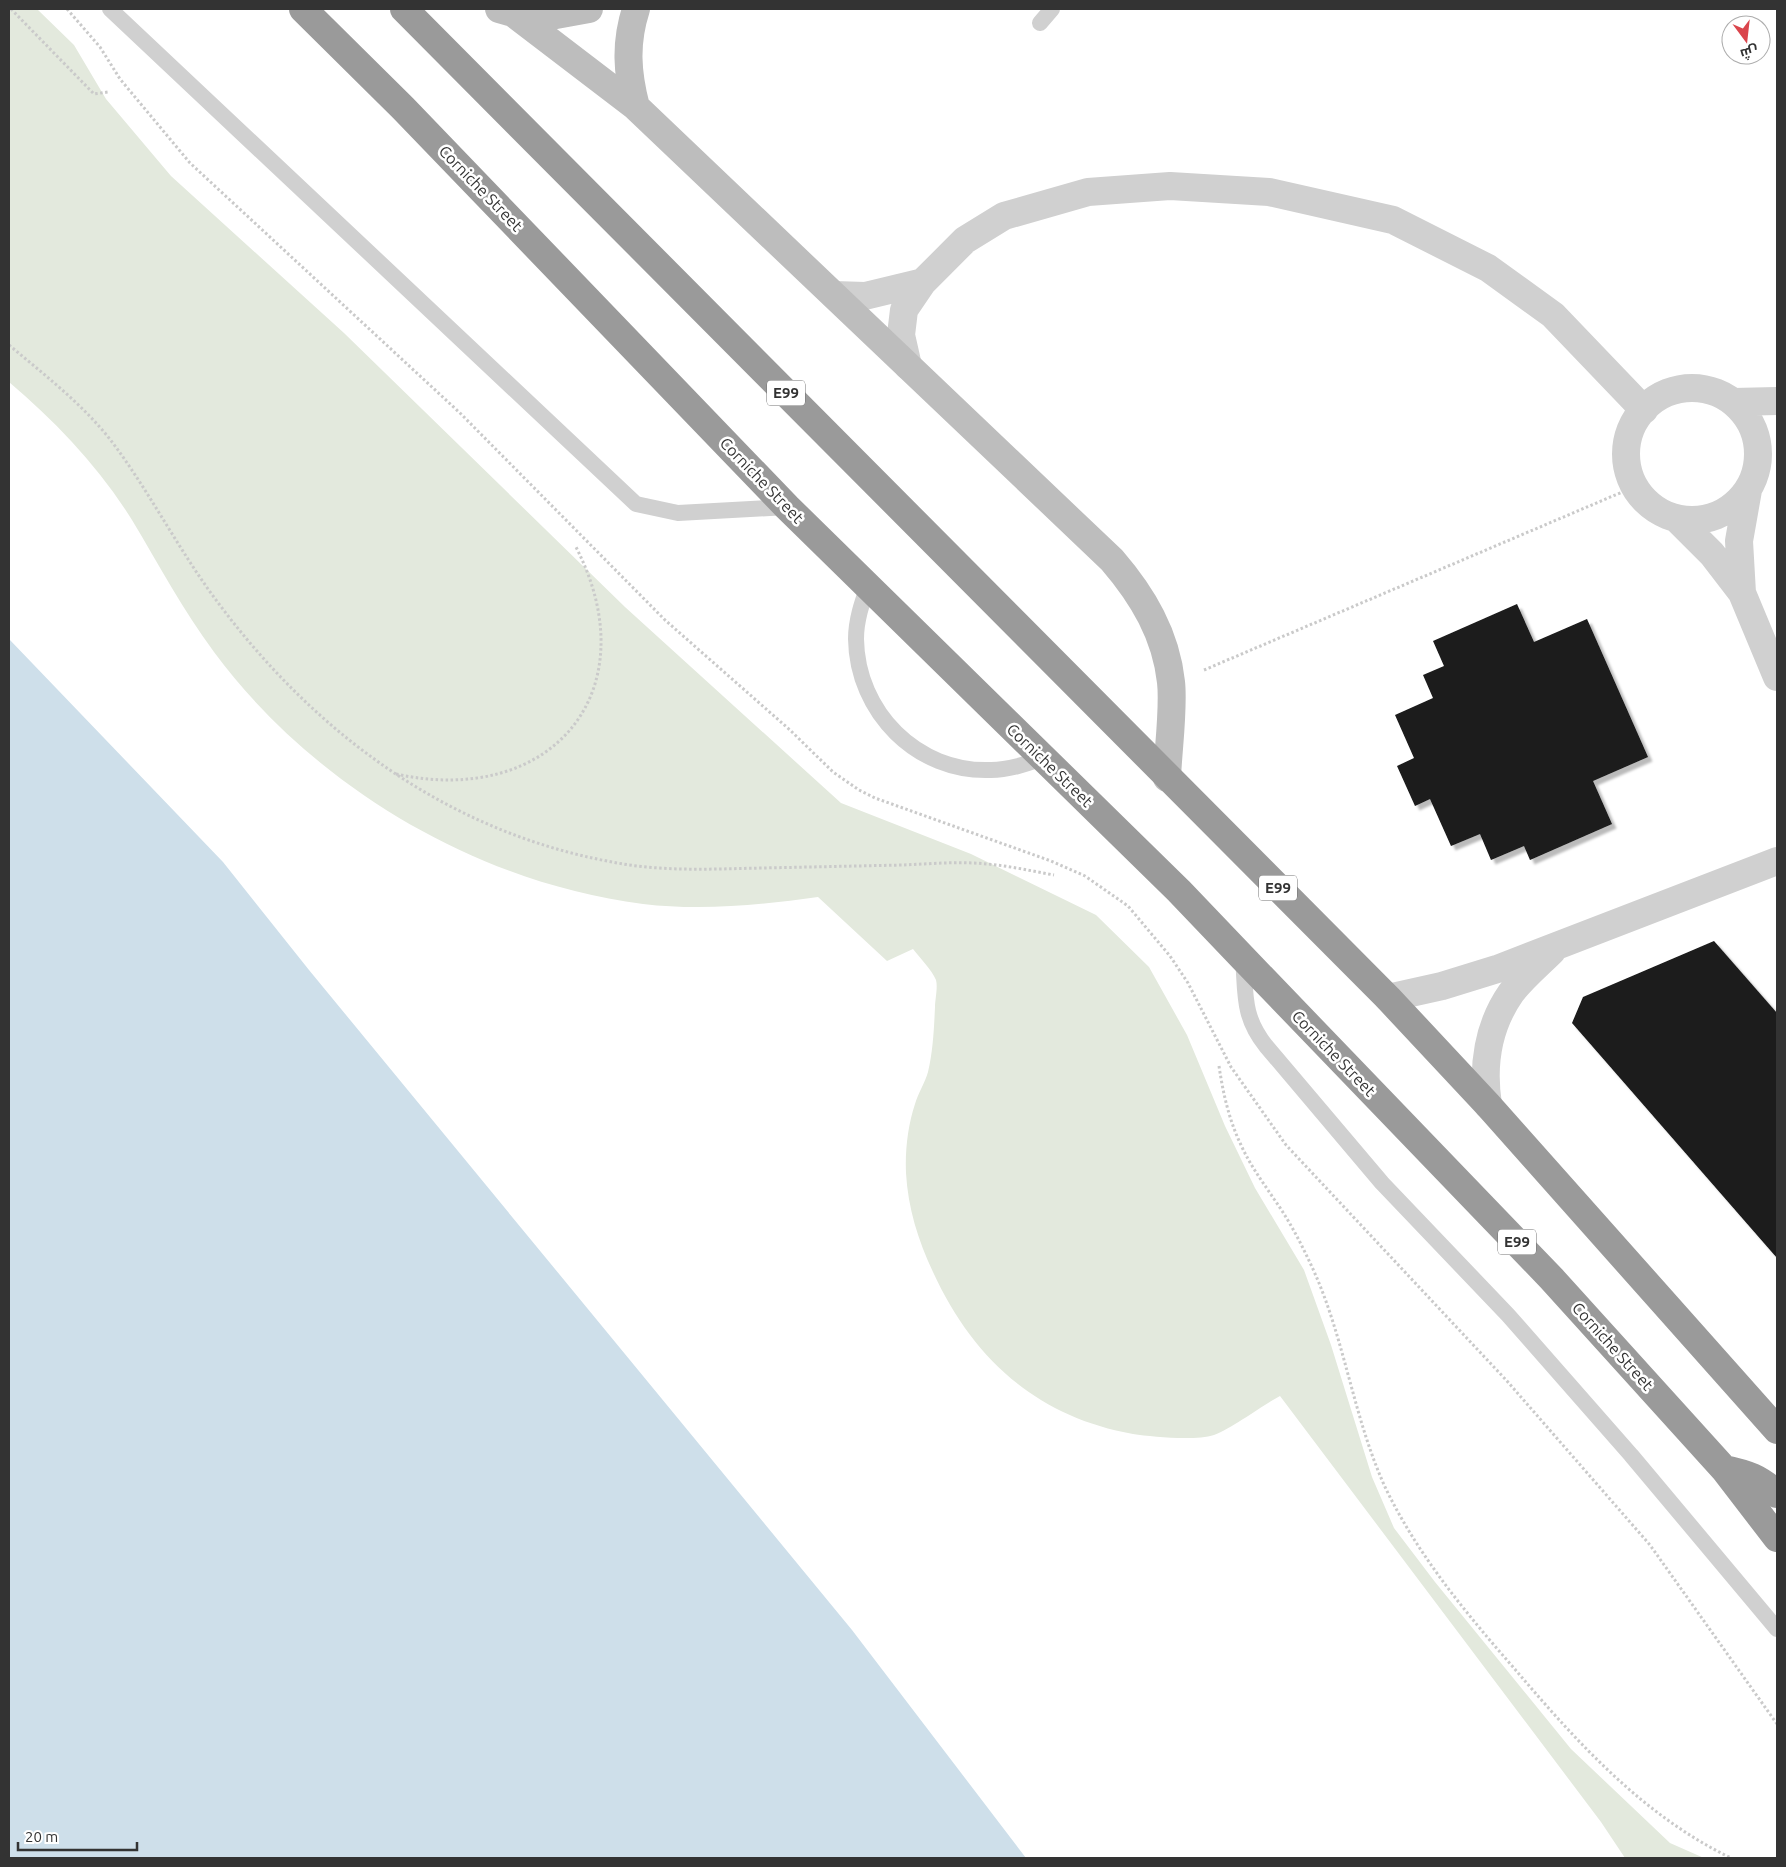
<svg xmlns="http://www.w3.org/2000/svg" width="1786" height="1867" font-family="Ubuntu,Cairo,sans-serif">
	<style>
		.green { fill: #e3e9dd }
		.water { fill: #cedfea }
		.building { fill: #1a1a1a; filter: url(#shadow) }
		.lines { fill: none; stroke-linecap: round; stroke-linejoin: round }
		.path { stroke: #cacaca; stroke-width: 3; stroke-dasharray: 2.5 2.5; stroke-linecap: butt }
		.lane { stroke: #d0d0d0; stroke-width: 16 }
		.street { stroke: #d0d0d0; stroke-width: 28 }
		.secondary { stroke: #bdbdbd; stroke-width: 28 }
		.highway { stroke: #9a9a9a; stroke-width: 28 }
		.labels { text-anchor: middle; stroke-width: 5; stroke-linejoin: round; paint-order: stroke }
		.shield { fill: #fff; stroke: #707070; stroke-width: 1 }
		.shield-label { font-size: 15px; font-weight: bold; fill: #333 }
		.street-label { font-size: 16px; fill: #333; stroke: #fff }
	</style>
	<defs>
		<filter id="shadow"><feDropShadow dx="4.5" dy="4.5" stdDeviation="1" flood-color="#0004"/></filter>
	</defs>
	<rect width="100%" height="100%" fill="#fff"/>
	<!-- green -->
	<path class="green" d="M9,9h28l37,36 32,54 65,77 173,157 281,274 216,196 130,51 125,61 53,52 38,68 38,91 30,62 49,82 27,75 41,132 22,51 41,54 136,167 99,94 34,15h-79l-24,-36 -321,-426c-19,10 -47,32 -66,39 -19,6 -61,2 -81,-1 -96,-17 -160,-75 -200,-162 -15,-32 -25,-64 -27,-99 -1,-23 2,-48 9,-69 3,-11 10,-21 13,-32 5,-21 6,-43 7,-65 0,-7 3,-20 1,-27 -4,-10 -16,-22 -23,-31l-26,12 -69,-64c-58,8 -116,14 -175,7 -166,-21 -330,-118 -429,-252 -31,-42 -55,-87 -82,-132 -33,-53 -76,-98 -123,-138z"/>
	<!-- water -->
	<path class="water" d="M9,639l214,223 86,108 543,660 174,228h-1017z"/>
	<!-- building -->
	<path class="building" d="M1517,604l17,38 53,-23 61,138 -55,24 19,43 -82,36 -6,-14 -33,14 -11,-26 -29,12 -21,-47 -15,7 -18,-40 17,-8 -19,-43 38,-17 -10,-23 21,-9 -11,-25z
		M1714,941l63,72v245l-205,-235 11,-26z"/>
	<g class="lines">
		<!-- path -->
		<path class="path" d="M11,9l83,85 14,-2
			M67,9l33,38 20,32 70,84 270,250 205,207 125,110 43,42 26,18 16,8 176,63 34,15 43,30 42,50 18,27 43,84 55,78 221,236 143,164 127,179
			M9,345c38,32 80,64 109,105 36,50 64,105 101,154 98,131 230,228 393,258 50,10 100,7 151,6 47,-1 93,-2 140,-3 23,-1 47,-3 70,-2 27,1 54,7 81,12
			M1204,670l430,-183
			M396,774c155,34 254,-82 180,-227
			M1219,1066c4,27 10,54 22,79 9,20 21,36 33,54 15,21 27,44 38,68 33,71 41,151 74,222 32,66 79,123 127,178 63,74 129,148 218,191"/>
		<!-- lane -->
		<path class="lane" d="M110,9l526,495 42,9 109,-6
			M1040,23l12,-14
			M868,586c-6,17 -12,34 -12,53 1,73 61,134 135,131 18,0 35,-6 52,-12
			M1243,958c3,36 -1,58 23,88l116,137 126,132 123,140 146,174"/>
		<!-- street -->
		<path class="street" d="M834,295l31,1 58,-14
			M908,366l-7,-31 3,-25 19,-28 42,-42 39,-24 84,-24 82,-6 99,6 124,28 95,48 65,47 91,95
			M1626 454a66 66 0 1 1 132 0a66 66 0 1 1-132 0Z
			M1733,402l44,-1
			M1677,519l35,35 30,39 35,84
			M1742,593l-3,-52 9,-51
			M1388,998l54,-12 55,-17 280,-108
			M1488,1105c-6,-39 0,-79 23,-112 11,-15 28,-29 41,-42"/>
		<!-- secondary -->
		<path class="secondary" d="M499,9l14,4 123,94 476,453c31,36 54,75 59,122 3,26 -3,68 -4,96
			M636,9c-11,34 -9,64 0,98
			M513,13l43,2 33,-6"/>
		<!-- highway -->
		<path class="highway" d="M303,9l100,99 384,399 392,384 64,67 309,321 172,190 53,69
			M404,9l984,989 100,107 289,325
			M1724,1469c24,5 35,9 53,25"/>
	</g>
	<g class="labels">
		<!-- shield labels -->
		<g class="shield">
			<rect x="767" y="380.5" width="38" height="25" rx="4"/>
			<rect x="1259" y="875.5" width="38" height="25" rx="4"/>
			<rect x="1498" y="1229.5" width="38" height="25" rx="4"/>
		</g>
		<g class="shield-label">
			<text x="786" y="398">E99</text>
			<text x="1278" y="893">E99</text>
			<text x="1517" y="1247">E99</text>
		</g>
		<!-- street labels -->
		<g class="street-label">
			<text transform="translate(481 188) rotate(46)" y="6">Corniche Street</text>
			<text transform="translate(762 480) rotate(46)" y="6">Corniche Street</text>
			<text transform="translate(1050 765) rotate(44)" y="6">Corniche Street</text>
			<text transform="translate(1334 1053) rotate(46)" y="6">Corniche Street</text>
			<text transform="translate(1613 1346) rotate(48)" y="6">Corniche Street</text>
		</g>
	</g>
	<!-- border -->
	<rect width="1786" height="1867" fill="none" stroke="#333333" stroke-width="20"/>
	<!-- north arrow -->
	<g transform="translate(1746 40) rotate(165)"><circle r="24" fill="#ffffff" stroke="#adadad"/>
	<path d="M0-4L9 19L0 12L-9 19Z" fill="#da454c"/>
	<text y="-8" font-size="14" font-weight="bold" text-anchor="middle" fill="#333333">ش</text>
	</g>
	<!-- scale -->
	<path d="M18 1842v8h119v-8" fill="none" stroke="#333333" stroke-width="2.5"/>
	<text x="25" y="1842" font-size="15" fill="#333333" stroke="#ffffff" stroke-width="4" paint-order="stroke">20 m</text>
</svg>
